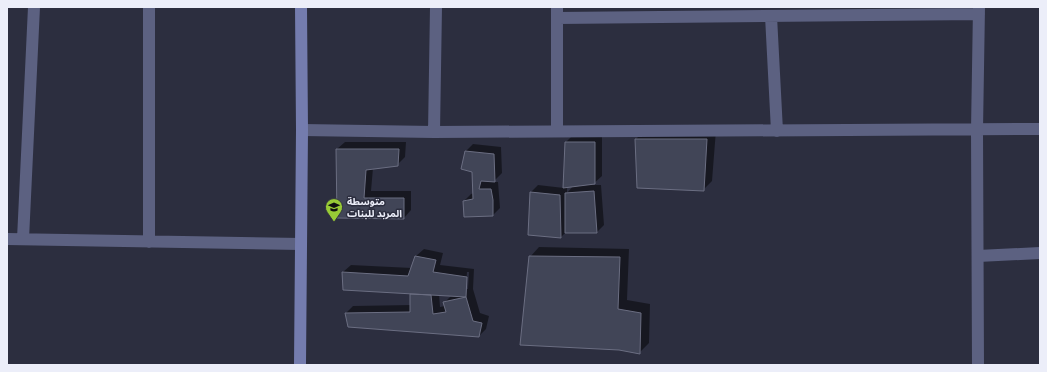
<svg xmlns="http://www.w3.org/2000/svg" width="1047" height="372" font-family="'DM Sans','Noto Sans Arabic',sans-serif">
	<style>
		.shadow { fill: #0007; fill-rule: evenodd }
		.building { fill: #414557; stroke: #6b6e82 }
		.lines { fill: none; stroke-linecap: round; stroke-linejoin: round }
		.street { stroke: #5c6181; stroke-width: 12 }
		.secondary { stroke: #747cae; stroke-width: 12 }
		.labels { text-anchor: middle; stroke-width: 3; stroke-linejoin: round; paint-order: stroke }
		.poi-label { font-size: 10px; font-weight: bold; fill: #eceef9; stroke: #2c2e3f; text-anchor: start }
	</style>
	<rect width="100%" height="100%" fill="#2c2e3f"/>
	<!-- shadow -->
	<path class="shadow" d="M645,130h71l-4,51 -9,9 -67,-51z
		M573,135h29v41l-10,9h9l3,40 -7,7h-31l-5,5 -30,-45 7,-7 26,3 2,-46zM574,185l-7,8v-7z
		M345,142h61l-1,15 -8,8 -24,3 -2,23h40v19l-7,8 -66,-1 -1,-68z
		M473,144l28,3 1,26 -9,9h5l2,26 -7,7 -29,-14 7,-7 3,-1 -1,-21 -7,-21z
		M539,247l90,2 -2,51 23,4 -1,39 -9,9 -110,-95z
		M424,249l19,4 -3,12 34,4 -1,20 7,24 9,3 -3,13 -7,7 -133,-23 7,-7 58,-1v-12l-67,-4 -1,-17 8,-7 61,3 4,-12zM467,272h2l-1,17h-2zM439,294l13,1 -8,8 1,3 -5,1z"/>
	<!-- building -->
	<path class="building" d="M635,139h72l-3,52 -67,-3z
		M565,142h30v42l-32,4z
		M336,149h63l-1,17 -32,4 -2,28h40v21l-67,-1z
		M465,151l29,3 1,28 -14,-1 -2,8h12l2,11v16l-29,1 -1,-16 10,-2 -1,-27 -11,-3z
		M594,191l3,42h-32v-40z
		M530,192l30,3 1,43 -33,-3z
		M415,256l21,4 -3,12 34,5 -1,20 -123,-7 -1,-18 66,4z
		M529,256l91,1 -2,52 23,4 -1,41 -21,-4 -99,-5z
		M410,294l21,1 2,19 13,-2 -3,-10 23,-5 7,24 9,2 -3,14 -131,-10 -3,-14 65,-1z"/>
	<g class="lines">
		<!-- street -->
		<path class="street" d="M557,7v124
			M771,16l6,115
			M557,18l422,-4
			M302,130l132,2 606,-3
			M434,132l2,-125
			M7,239l294,5
			M23,239l11,-232
			M149,242v-235
			M978,256l62,-3
			M978,365l-1,-235 2,-123"/>
		<!-- secondary -->
		<path class="secondary" d="M300,365l2,-235 -1,-123"/>
	</g>
	<!-- icons -->
	<defs>
		<g id="school-pin" transform="scale(0.9)"><path d="M0 17L-7.5 6A9.5 9.5 0 1 1 7.5 6Z" fill="#98cb36" stroke="#2c2e3f"/><path d="M0-5L7-2L0 1L-7-2ZM-4 1L0 2.5L4 1V4Q0 6-4 4Z" fill="#111"/></g>
	</defs>
	<g fill-rule="evenodd">
		<use href="#school-pin" x="334" y="207"/>
	</g>
	<g class="labels">
		<!-- poi labels -->
		<g class="poi-label">
			<text x="347" y="205">متوسطة<tspan x="347" dy="12">المربد للبنات</tspan></text>
		</g>
	</g>
	<!-- border -->
	<rect width="1047" height="372" fill="none" stroke="#eceef9" stroke-width="16"/>
</svg>
